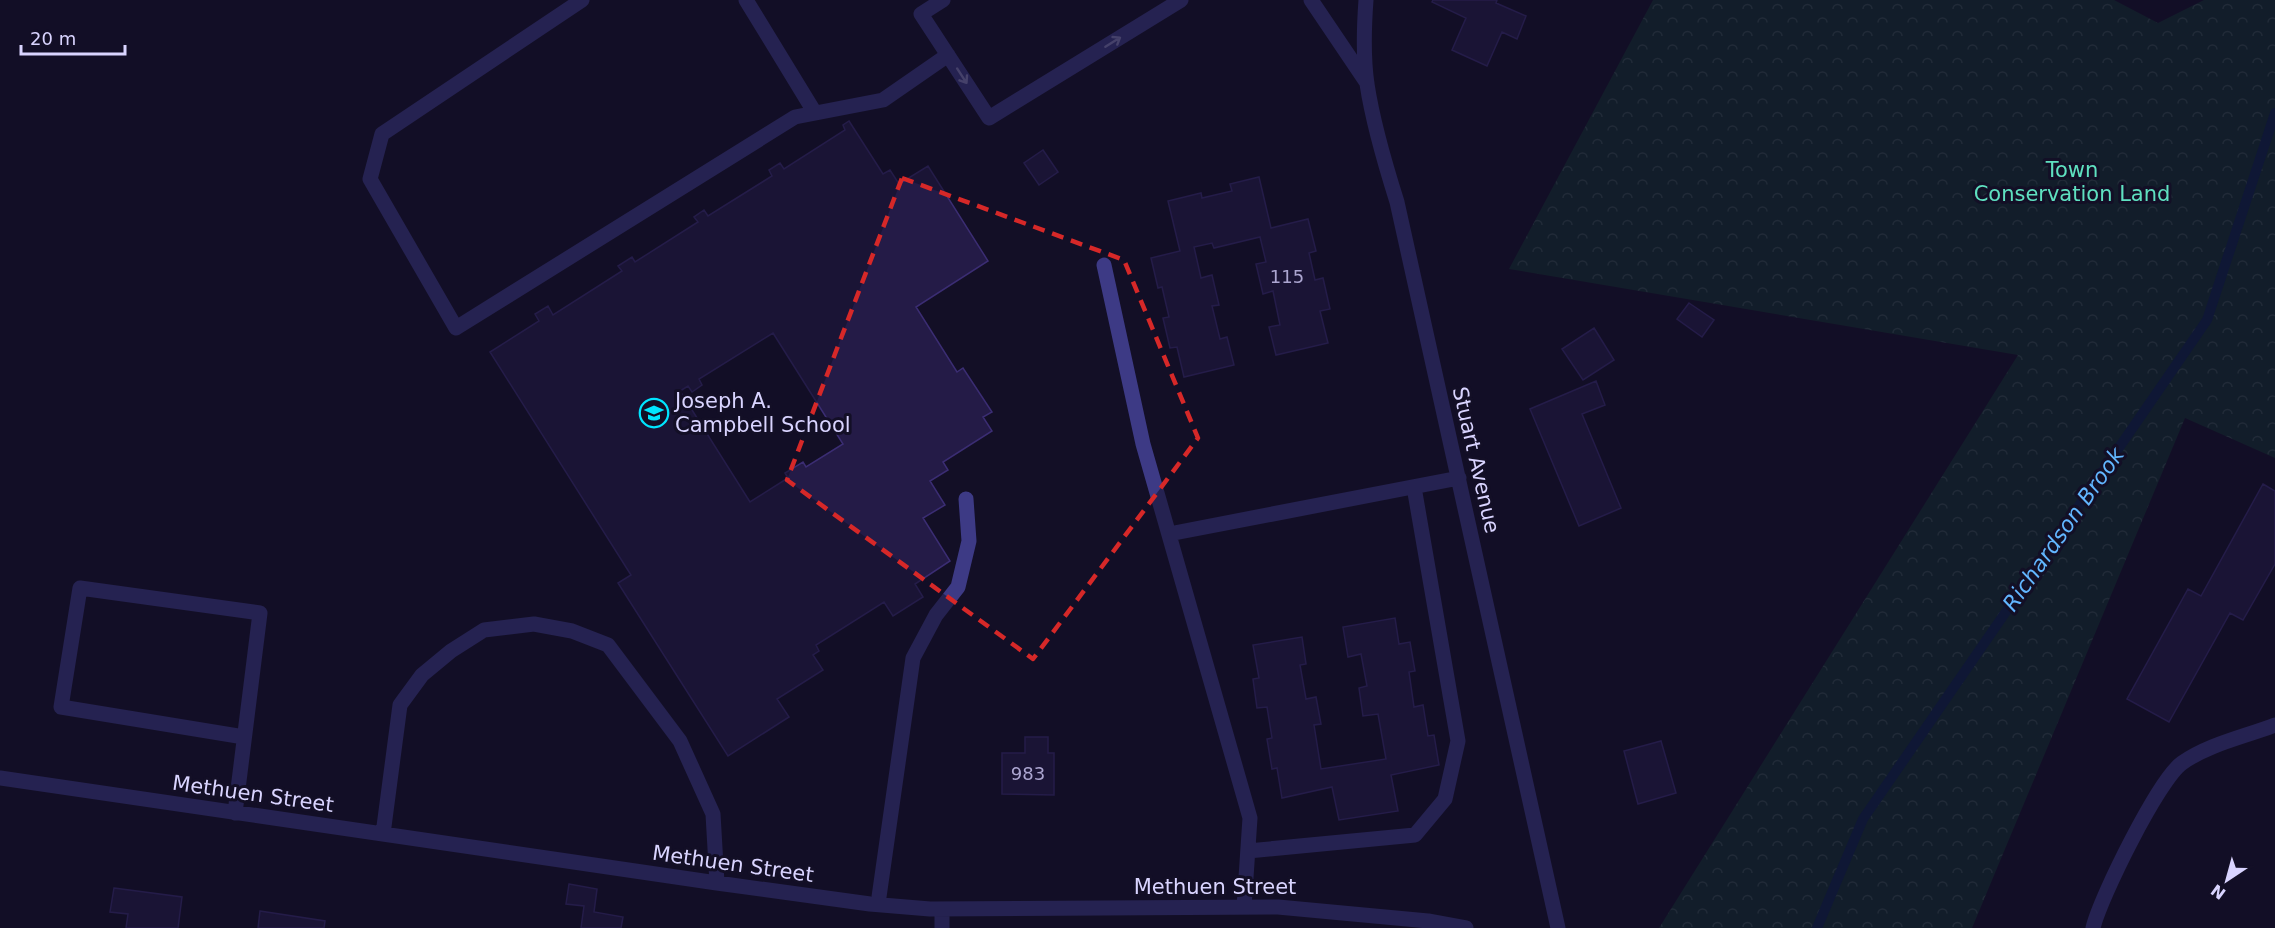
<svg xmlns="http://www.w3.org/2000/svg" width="2275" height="928" font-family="'DejaVu Sans',sans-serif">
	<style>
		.park { fill: url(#park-crowns) }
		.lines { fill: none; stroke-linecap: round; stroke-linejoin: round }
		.stream { stroke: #0c2248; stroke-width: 10 }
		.building { fill: #241b47; stroke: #3b2d73; stroke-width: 1.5; fill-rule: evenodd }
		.minor { stroke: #3d3a85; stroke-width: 15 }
		.oneway { stroke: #837fbc }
		.marked { fill: none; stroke: #d62828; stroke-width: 4.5; stroke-dasharray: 12 8; stroke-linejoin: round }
		.labels { text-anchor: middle; stroke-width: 6; stroke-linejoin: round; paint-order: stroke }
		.number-label { font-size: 18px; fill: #aca6d1 }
		.park-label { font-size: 21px; fill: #5fe0c0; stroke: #130f26 }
		.poi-label { font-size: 21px; fill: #d9d4ff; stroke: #130f26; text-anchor: start }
		.street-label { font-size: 21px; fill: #d9d4ff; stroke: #130f26 }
		.water-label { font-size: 22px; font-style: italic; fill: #62b6ff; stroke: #130f26 }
	</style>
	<defs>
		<pattern id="park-crowns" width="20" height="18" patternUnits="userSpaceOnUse" patternTransform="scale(1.5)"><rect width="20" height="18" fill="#12302f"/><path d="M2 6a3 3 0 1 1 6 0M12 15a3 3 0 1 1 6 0" fill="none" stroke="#344d4e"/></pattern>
	</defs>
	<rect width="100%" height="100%" fill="#130f26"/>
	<!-- park -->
	<path class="park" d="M1653,0h461l44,23 46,-23h71v458l-90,-40 -213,510h-313l359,-573 -509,-86z"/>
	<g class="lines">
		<!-- stream -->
		<path class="stream" d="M1817,928l46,-109 344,-499 68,-207"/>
	</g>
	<!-- building -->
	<path class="building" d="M1433,0h64l-1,3 30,13 -9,23 -15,-7 -15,34 -35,-16 14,-32 -34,-16z
		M849,121l34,53 7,-4 9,14 29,-18 60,95 -72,46 41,65 6,-4 29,44 -9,5 9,14 -49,31 5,8 -18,11 15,24 -22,13 27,43 -35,23 8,13 -30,19 -9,-14 -68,43 3,6 -6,4 10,15 -46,29 12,18 -61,39 -110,-173 13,-8 -141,-223 49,-31 -4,-7 13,-8 5,9 69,-44 -4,-5 14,-9 3,5 63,-40 -4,-5 10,-7 4,6 64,-40 -3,-6 11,-7 4,6 61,-39 -2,-5zM773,333l70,111 -37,23 -3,-5 -18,11 3,5 -38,24 -70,-111 8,-5 4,6 10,-7 -3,-6z
		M1043,150l15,22 -19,13 -15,-22z
		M1259,177l12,51 37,-9 8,32 -7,2 6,27 8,-2 7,31 -10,2 8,32 -52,12 -7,-28 11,-2 -7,-34 -10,3 -7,-30 10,-2 -6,-25 -46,11 -2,-5 -18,4 7,31 11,-3 7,30 -7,1 8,33 7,-2 7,28 -50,12 -7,-30 -7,1 -7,-30 6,-1 -7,-30 -4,1 -7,-30 29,-7 -12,-50 33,-8 1,5 30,-7 -2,-7z
		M1689,303l25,17 -12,17 -25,-18z
		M1594,328l20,32 -31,20 -21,-31z
		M1596,381l9,24 -23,9 39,94 -42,18 -49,-117z
		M2263,484l12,7v73l-32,56 -13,-7 -61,109 -42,-23 61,-110 13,7z
		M1395,618l4,26 11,-2 5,29 -6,1 5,35 9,-2 5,31 6,-1 5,30 -48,10 7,36 -59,9 -7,-33 -50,11 -5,-30 -5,1 -5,-30 5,-1 -5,-31 -10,1 -4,-29 6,-1 -6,-33 49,-8 4,27 -6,1 6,34 10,-2 5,27 -7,1 7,44 65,-10 -8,-45 -15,2 -4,-28 8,-2 -6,-32 -13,3 -5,-30z
		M1025,737h23v16h6v42l-52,-1v-41h23z
		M1661,741l15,52 -38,11 -14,-53z
		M569,884l28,5 -3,23 29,5 -2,11h-40l3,-22 -18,-2z
		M114,888l68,9 -4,31h-52l2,-14 -18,-2z
		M260,911l65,10 -1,7h-66z"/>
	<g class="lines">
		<!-- minor -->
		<path class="minor" d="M582,0l-200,134 -12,45 86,149 339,-211 88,-17 65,-45
			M746,0l69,113
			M943,0l-22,14 68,104 192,-118
			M1311,0l56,83
			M1366,0c-2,27 -3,57 1,84 6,40 18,80 30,118l161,726
			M1104,265l39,179 107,374 -6,89
			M1169,534l290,-56
			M0,778l717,105 153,21 60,5 348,-2 150,14 38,7
			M235,813l25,-200 -180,-25 -19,119 183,30
			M383,834l17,-129 22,-30 29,-24 33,-21 50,-6 38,7 36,14 72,96 33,73 4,69
			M1248,851l167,-16 30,-36 13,-58 -44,-254
			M878,904l35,-246 23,-43 22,-28 11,-46 -3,-42
			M942,928v-19
			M2093,928c7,-30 66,-149 89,-165 27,-19 62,-26 93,-38"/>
	</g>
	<!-- one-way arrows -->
	<defs><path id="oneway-shaft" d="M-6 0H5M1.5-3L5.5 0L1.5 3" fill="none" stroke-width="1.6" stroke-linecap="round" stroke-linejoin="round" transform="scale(1.5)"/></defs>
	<g class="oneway">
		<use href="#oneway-shaft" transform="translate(1113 42) rotate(-32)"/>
		<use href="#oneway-shaft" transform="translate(962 76) rotate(57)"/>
	</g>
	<!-- marked area -->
	<path d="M0 0H2275V928H0ZM902,178l222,82 74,178 -165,221 -246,-179z" fill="#130f26" fill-opacity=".55" fill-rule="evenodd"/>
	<path class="marked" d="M902,178l222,82 74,178 -165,221 -246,-179z"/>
	<!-- icons -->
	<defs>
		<g id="school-ring" transform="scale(1.5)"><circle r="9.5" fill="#130f26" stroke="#00e5ff" stroke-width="1.5"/><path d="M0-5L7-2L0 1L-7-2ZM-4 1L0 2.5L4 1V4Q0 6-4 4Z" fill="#00e5ff"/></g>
	</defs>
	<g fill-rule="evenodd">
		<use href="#school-ring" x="654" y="413"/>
	</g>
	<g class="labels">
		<!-- number labels -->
		<g class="number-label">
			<text x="1287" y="283">115</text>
			<text x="1028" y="780">983</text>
		</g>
		<!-- park labels -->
		<g class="park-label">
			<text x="2072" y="177">Town<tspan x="2072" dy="24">Conservation Land</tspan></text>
		</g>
		<!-- poi labels -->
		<g class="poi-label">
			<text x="675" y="408">Joseph A.<tspan x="675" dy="24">Campbell School</tspan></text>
		</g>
		<!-- street labels -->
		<g class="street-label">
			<text transform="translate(1476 460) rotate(77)" y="7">Stuart Avenue</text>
			<text transform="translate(253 794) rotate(8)" y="7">Methuen Street</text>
			<text transform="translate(733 864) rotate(8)" y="7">Methuen Street</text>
			<text x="1215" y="894">Methuen Street</text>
		</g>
		<!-- water labels -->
		<g class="water-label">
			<text transform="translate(2063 529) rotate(-55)" y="8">Richardson Brook</text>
		</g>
	</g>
	<!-- north arrow -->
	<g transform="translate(2227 880) rotate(216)" stroke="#130f26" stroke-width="4.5" paint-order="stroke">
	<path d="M0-4.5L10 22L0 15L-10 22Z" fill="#d9d4ff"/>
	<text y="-9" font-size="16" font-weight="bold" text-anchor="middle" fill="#d9d4ff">N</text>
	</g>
	<!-- scale -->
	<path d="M21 45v9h104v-9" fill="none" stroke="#d9d4ff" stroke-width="3"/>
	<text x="30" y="45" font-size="18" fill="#d9d4ff" stroke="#130f26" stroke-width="4.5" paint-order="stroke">20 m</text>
</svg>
